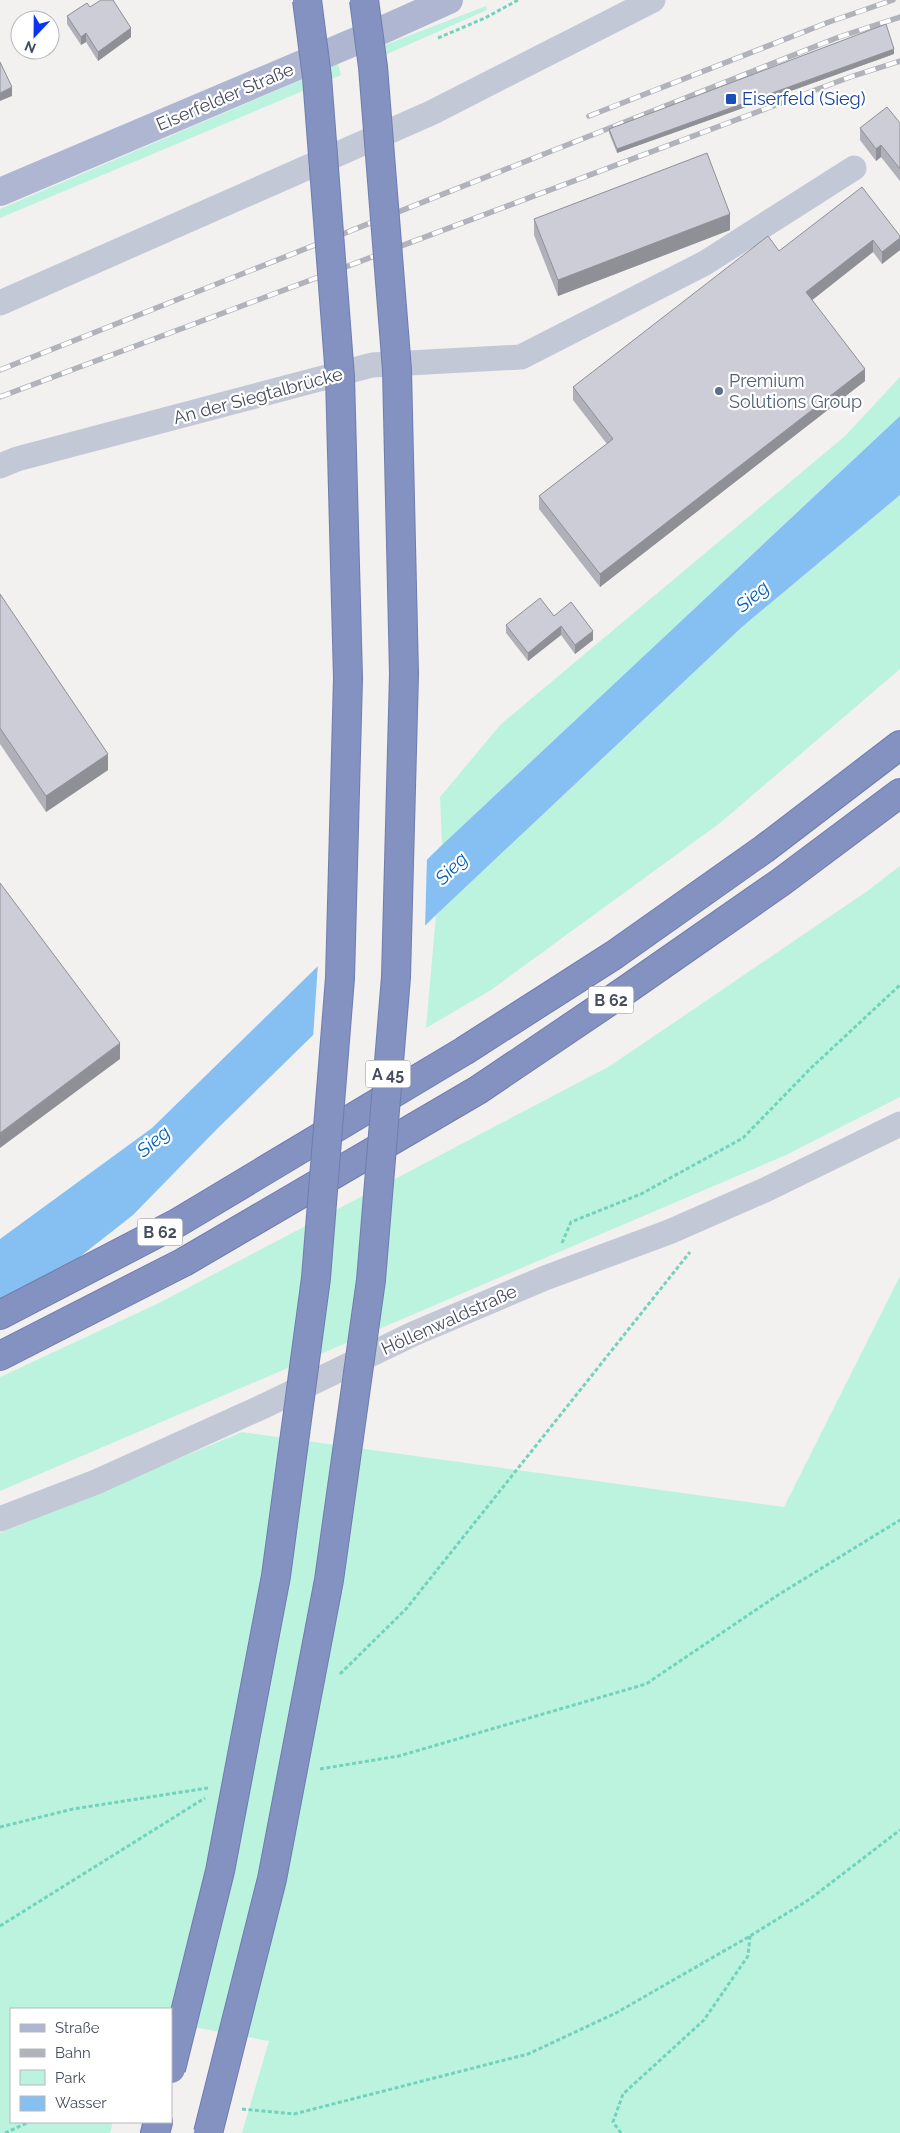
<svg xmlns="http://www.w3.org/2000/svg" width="900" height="2133" font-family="Raleway,sans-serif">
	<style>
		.green { fill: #bcf3df }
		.water { fill: #86c0f3 }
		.pier { fill: #f3f0f0 }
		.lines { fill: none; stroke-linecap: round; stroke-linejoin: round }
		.highway-casing { stroke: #6f7dae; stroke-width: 30 }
		.path { stroke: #71d3bc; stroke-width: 3; stroke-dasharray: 4 2.5; stroke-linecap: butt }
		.minor { stroke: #c3c8d6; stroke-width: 25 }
		.major { stroke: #aeb6d1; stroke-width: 28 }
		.highway { stroke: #8492c2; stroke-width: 28 }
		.rail-casing { stroke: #b1b3bb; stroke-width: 5.5 }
		.rail { stroke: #fff; stroke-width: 4; stroke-dasharray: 11; stroke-linecap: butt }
		.highway-bridge-casing { stroke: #6f7dae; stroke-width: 30; stroke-linecap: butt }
		.highway-bridge { stroke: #8492c2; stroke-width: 28 }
		.wall { fill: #afb0b8 }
		.shaded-wall { fill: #8f9096 }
		.building { fill: #cccdd6; stroke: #8f9096 }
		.transit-dot { fill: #1a4fb4; stroke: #fff; stroke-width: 2 }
		.service-dot { fill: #5c6f8a; stroke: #fff; stroke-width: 2 }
		.labels { text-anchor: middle; stroke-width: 4.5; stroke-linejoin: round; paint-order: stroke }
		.shield { fill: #fff; stroke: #7e828f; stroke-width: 1 }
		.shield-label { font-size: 16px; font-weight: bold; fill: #464d5f }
		.street-label { font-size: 18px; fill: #464d5f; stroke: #fff }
		.transit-label { font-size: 18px; fill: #164399; stroke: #fff; text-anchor: start }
		.service-label { font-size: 18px; fill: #4e5e75; stroke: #fff; text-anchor: start }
		.water-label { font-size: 19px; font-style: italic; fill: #0262b7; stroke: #fff }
	</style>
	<rect width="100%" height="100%" fill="#f3f0f0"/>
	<!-- green -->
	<path class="green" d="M486,6l1,4 -102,45 -3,-9z
		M338,64l3,11 -341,143v-9z
		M900,377v39l-458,429 -2,-48 61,-73 344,-288z
		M900,495v174l-180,154 -229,167 -65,38 10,-113 306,-288z
		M900,866v231l-114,58 -786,336v-114l159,-74 451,-237 256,-174z
		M900,1276v857h-658l27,-92 -98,-18v-14h-160v113h102l-3,11h-110v-600l242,-101 542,75z"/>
	<!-- water -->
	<path class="water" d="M900,416v79l-158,132 -306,288 -219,214 -84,86 -117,92 -16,7v-75l152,-111 290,-283z"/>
	<!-- pier -->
	<path class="pier" d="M427,856l-2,74 -112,109 5,-76z"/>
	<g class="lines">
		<!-- highway casing -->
		<g class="highway-casing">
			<path id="highway" d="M0,1315l177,-92 287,-172 150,-96 150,-106 136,-104
				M0,1356l184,-94 294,-172 148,-100 155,-108 119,-89
				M155,2133l3,-11"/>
		</g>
		<!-- path -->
		<path class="path" d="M438,38l47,-20 33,-18
			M562,1243l9,-21 70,-28 102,-56 67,-69 90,-84
			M340,1674l66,-65 284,-357
			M320,1769l79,-13 247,-72 132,-89 122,-75
			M0,1827l73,-18 135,-21
			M0,1926l205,-128
			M242,2109l52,5 234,-60 88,-41 134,-77 60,-37 90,-69
			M5,2133l24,-11
			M621,2133l-8,-11 10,-28 81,-74 44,-64 2,-20"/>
		<!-- minor -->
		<path class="minor" d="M0,303l431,-190 222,-113
			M0,466l17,-7 355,-94 149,-8 184,-94 149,-95
			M0,1519l96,-37 168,-76 149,-72 132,-56 124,-46 96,-42 135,-66"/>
		<!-- major -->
		<path class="major" d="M0,192l380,-161 69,-31"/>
		<!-- highway -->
		<use href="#highway" class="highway"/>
		<!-- rail casing -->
		<g class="rail-casing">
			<path id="rail" d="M589,116l240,-94 64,-22
				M0,370l839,-333 61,-20
				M0,397l850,-320 50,-16"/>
		</g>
		<!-- rail -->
		<use href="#rail" class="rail"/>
		<!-- highway-bridge casing -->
		<g class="highway-bridge-casing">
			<path id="highway-bridge" d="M171,2069l49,-198 56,-295 40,-298 24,-300 8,-300 -8,-301 -23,-300 -10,-77
				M208,2133l64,-254 57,-299 42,-300 25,-303 8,-303 -7,-304 -24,-303 -9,-67"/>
		</g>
		<!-- highway-bridge -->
		<use href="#highway-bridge" class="highway-bridge"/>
	</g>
	<!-- wall -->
	<path class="wall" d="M90,7l41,30 -33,24 -12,-19 -5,3 -14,-21v-8z
		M894,54l-277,99 -8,-20v-4z
		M900,123v58l-19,-24 -5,4 -16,-21v-12z
		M534,219l196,11 -172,66 -24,-61z
		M900,236v14l-18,14 -9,-12 -61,48 53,81 -265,206 -61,-78v-13l68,-52 -34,-44v-13l206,-136z
		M0,594l108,176 -62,42 -46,-68z
		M554,616l39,24 -18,14 -14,-19 -33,26 -22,-28v-8z"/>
	<!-- shaded-wall -->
	<path class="shaded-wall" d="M131,28v9l-33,24v-9z
		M86,33v9l-5,3v-8z
		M894,49v5l-277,99v-4z
		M12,87v9l-12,5v-8z
		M881,145v12l-5,4v-12z
		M730,214v16l-172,66v-16z
		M900,238v12l-18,14v-12z
		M873,240v12l-67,53v-13z
		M865,369v12l-265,206v-13z
		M561,626v9l-33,26v-8z
		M593,631v9l-18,14v-9z
		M108,754v16l-62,42v-16z
		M120,1043v16l-120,89v-15z"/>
	<!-- building -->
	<path class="building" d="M101,0h12l18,28 -33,24 -12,-19 -5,4 -14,-21 20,-13 3,4z
		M886,24l8,25 -277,100 -8,-20z
		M0,62l12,25 -12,6z
		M887,107l13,16v46l-19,-24 -5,4 -16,-21z
		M707,153l23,61 -172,66 -24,-61z
		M862,187l38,49v2l-18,14 -9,-12 -67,52 59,77 -265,205 -61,-78 74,-57 -40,-52 195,-151 11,15z
		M0,594l108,160 -62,42 -46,-68z
		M540,598l14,18 17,-14 22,29 -18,14 -14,-19 -33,27 -22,-28z
		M0,883l120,160 -120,90z"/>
	<!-- markers -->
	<rect class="transit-dot" x="725" y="93" width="12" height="12" rx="2.5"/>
	<circle class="service-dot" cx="719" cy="391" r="5"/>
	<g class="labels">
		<!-- shield labels -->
		<g class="shield">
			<rect x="588.5" y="986.5" width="45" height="27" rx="4"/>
			<rect x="365.5" y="1060.5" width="45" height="27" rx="4"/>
			<rect x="137.5" y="1218.5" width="45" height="27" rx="4"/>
		</g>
		<g class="shield-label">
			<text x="611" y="1006">B 62</text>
			<text x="388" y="1080">A 45</text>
			<text x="160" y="1238">B 62</text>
		</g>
		<!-- street labels -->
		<g class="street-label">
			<text transform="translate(225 97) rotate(-23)" y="6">Eiserfelder Straße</text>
			<text transform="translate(258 396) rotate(-15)" y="6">An der Siegtalbrücke</text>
			<text transform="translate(449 1320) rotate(-24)" y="6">Höllenwaldstraße</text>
		</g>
		<!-- transit labels -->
		<g class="transit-label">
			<text x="742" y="105">Eiserfeld (Sieg)</text>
		</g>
		<!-- service labels -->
		<g class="service-label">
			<text x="729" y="387">Premium<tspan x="729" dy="21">Solutions Group</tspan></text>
		</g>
		<!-- water labels -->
		<g class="water-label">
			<text transform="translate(752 596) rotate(-41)" y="7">Sieg</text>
			<text transform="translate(451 868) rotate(-45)" y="7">Sieg</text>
			<text transform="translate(153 1141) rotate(-41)" y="7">Sieg</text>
		</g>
	</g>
	<!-- legend -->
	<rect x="10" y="2008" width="162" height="115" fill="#ffffff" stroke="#b5b8bf"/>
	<rect x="20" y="2024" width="25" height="8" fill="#aeb6d1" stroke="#b5b8bf"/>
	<text x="55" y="2033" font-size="15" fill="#464d5f">Straße</text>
	<rect x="20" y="2049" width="25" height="8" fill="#b1b3bb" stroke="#b5b8bf"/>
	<text x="55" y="2058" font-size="15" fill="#464d5f">Bahn</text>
	<rect x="20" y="2070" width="25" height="15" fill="#bcf3df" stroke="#b5b8bf"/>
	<text x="55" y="2083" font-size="15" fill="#464d5f">Park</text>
	<rect x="20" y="2096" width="25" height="15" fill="#86c0f3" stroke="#b5b8bf"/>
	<text x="55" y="2108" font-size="15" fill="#464d5f">Wasser</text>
	<!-- north arrow -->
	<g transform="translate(35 35) rotate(202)"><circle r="24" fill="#ffffff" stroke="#b5b8bf"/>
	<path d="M0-4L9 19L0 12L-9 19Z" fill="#0b35f1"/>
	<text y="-8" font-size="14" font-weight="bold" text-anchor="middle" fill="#464d5f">N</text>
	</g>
</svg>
